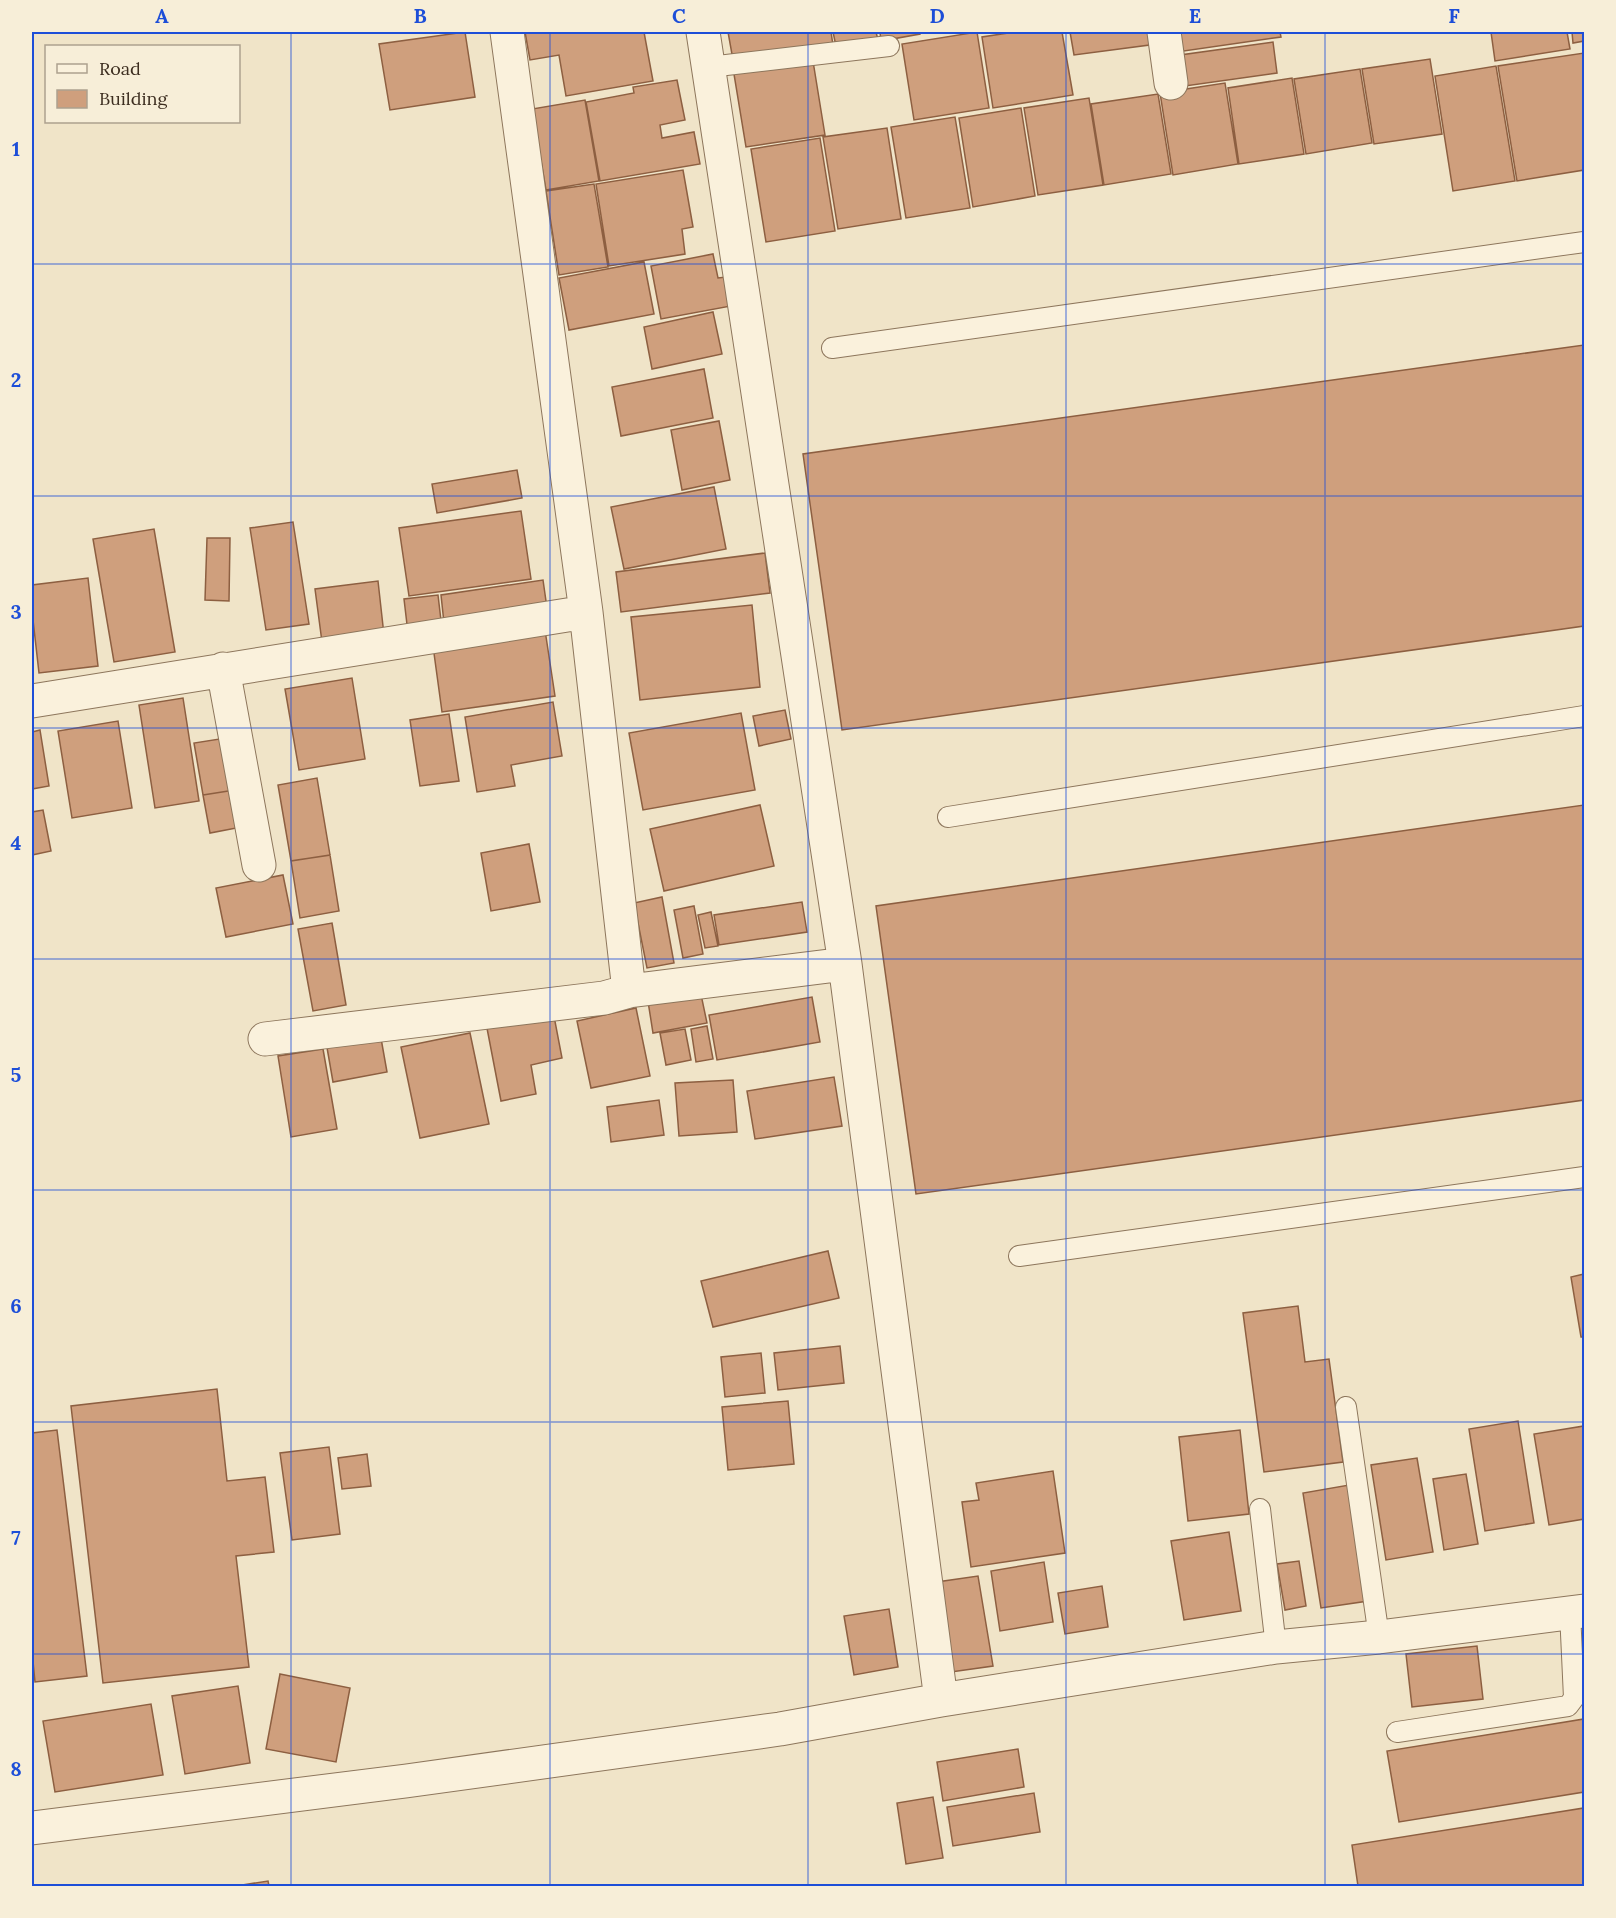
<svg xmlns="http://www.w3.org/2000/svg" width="1616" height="1918" font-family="Lora,serif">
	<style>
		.building { fill: #cf9f7d; stroke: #8d5f41; stroke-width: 1.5 }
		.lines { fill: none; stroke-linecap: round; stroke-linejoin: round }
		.service-casing { stroke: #8d765c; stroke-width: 22 }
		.minor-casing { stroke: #8d765c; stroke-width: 35 }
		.service { stroke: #faf1dc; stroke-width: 20 }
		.minor { stroke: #faf1dc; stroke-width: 33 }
		.grid { fill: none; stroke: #1d4ed8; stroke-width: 1.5; stroke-opacity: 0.55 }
		.neatline { fill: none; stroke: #1d4ed8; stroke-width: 2 }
		.grid-label { font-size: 20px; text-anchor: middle; font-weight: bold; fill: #1d4ed8 }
	</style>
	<rect width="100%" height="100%" fill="#f0e4c8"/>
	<!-- building -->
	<path class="building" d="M465,32l10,65 -85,13 -11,-66z
		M525,32h119l9,49 -87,15 -7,-41 -29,5z
		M728,32h103l2,13 -100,15z
		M833,32h43l3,12 -42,7z
		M880,32h40v2l-39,7z
		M977,32l12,76 -75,12 -12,-76z
		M1015,32h47l11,63 -80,13 -11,-71z
		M1070,32h86l1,12 -83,11z
		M1174,32h106l1,5 -104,15z
		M1491,32h76l3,17 -75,12z
		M1572,32h12v9l-11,2z
		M1273,42l4,31 -99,14 -5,-31z
		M1584,53v117l-67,11 -19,-115z
		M812,55l13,80 -79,12 -13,-79z
		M1430,59l12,75 -68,10 -12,-75z
		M1496,66l19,115 -62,10 -18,-115z
		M1360,69l12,74 -66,11 -12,-75z
		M1292,78l12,76 -65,10 -11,-76z
		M677,80l8,40 -25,5 2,13 32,-6 6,32 -100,17 -14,-79 48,-9 -1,-6z
		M1225,83l13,81 -65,11 -13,-82z
		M1158,94l13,80 -67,11 -13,-81z
		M1089,98l14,87 -65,10 -14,-87z
		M585,100l14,81 -53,9 -14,-81z
		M1021,108l14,88 -62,11 -14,-89z
		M955,117l15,91 -64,10 -15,-91z
		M887,128l14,91 -63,10 -15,-92z
		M820,138l15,93 -69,11 -15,-93z
		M683,170l10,57 -11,2 3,25 -76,12 -13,-82z
		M594,184l14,83 -49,8 -13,-84z
		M713,254l5,24 8,-1 5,29 -70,13 -10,-53z
		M644,262l10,52 -85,16 -10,-52z
		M713,312l9,42 -70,15 -8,-42z
		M1584,345v281l-742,104 -39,-276z
		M704,369l9,49 -92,18 -9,-49z
		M719,421l11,59 -48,10 -11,-60z
		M517,470l5,28 -85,15 -5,-29z
		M714,487l12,62 -102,20 -13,-62z
		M521,511l10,68 -122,17 -10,-68z
		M293,522l16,102 -43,6 -16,-102z
		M154,529l21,123 -61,10 -21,-123z
		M207,538h23l-1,63 -24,-1z
		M765,553l5,40 -149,19 -5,-40z
		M88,578l10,88 -59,7 -7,-62v-26z
		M543,580l4,28 -103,15 -3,-28z
		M378,581l6,54 -62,7 -7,-53z
		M438,595l4,34 -34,4 -4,-34z
		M752,605l8,82 -120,13 -9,-83z
		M545,630l10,66 -113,16 -9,-66z
		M352,678l13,81 -66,11 -14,-81z
		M183,698l16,103 -44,7 -16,-103z
		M553,702l9,54 -51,9 4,21 -38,6 -12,-75z
		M785,710l6,29 -32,7 -6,-30z
		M741,713l14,77 -112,20 -14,-77z
		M449,714l10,67 -39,5 -10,-66z
		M118,721l14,87 -60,10 -14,-87z
		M40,730l9,56 -17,3v-57z
		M232,737l9,52 -38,6 -9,-52z
		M317,778l13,77 -39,6 -13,-76z
		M241,789l6,37 -37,7 -7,-38z
		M760,805l14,61 -110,25 -14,-62z
		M1584,805v295l-668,94 -40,-288z
		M43,810l8,41 -19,4v-43z
		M529,844l11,58 -49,9 -10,-58z
		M330,855l9,56 -39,7 -9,-57z
		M283,875l10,49 -67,13 -10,-49z
		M662,897l12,66 -27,5 -13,-65z
		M802,902l5,30 -88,13 -5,-30z
		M694,906l9,48 -20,4 -9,-48z
		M711,912l7,34 -13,2 -7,-33z
		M332,923l14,82 -33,6 -15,-82z
		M699,985l8,38 -54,10 -6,-38z
		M812,997l8,45 -103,18 -8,-45z
		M636,1008l14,68 -59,12 -14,-67z
		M553,1011l9,47 -31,7 5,29 -35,7 -15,-78z
		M707,1026l6,33 -17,3 -5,-33z
		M379,1027l8,45 -54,10 -8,-46z
		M685,1029l6,31 -25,5 -6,-32z
		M470,1033l19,91 -69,14 -19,-91z
		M323,1049l14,80 -46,8 -13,-81z
		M834,1077l8,49 -87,13 -8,-48z
		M733,1080l4,52 -58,4 -4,-53z
		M659,1100l5,35 -53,7 -4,-35z
		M828,1251l11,47 -126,29 -12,-46z
		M1584,1274v63h-3l-10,-60z
		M1298,1306l7,56 24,-3 14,103 -79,10 -21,-159z
		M840,1346l4,37 -66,7 -4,-37z
		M761,1353l4,40 -40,4 -4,-40z
		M217,1389l10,92 38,-4 9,75 -38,4 13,111 -146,16 -32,-277z
		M788,1401l6,63 -66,6 -6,-63z
		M1518,1421l16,102 -49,8 -16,-102z
		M1584,1426v93l-35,6 -15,-91z
		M57,1430l30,246 -52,6 -3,-31v-218z
		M1240,1430l9,84 -61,7 -9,-84z
		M329,1447l11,87 -48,6 -12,-87z
		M367,1454l4,32 -29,3 -4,-31z
		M1417,1458l16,94 -47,8 -15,-95z
		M1053,1471l12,82 -94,14 -9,-65 17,-2 -3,-17z
		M1466,1474l12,70 -34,6 -11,-71z
		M1349,1485l19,116 -47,7 -18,-115z
		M1229,1532l12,79 -57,9 -13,-79z
		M1299,1561l7,45 -21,4 -8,-46z
		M1044,1562l9,60 -53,9 -9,-60z
		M978,1576l15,90 -49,7 -14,-90z
		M1102,1586l6,41 -43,7 -7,-41z
		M889,1609l9,58 -44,8 -10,-59z
		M1477,1646l6,53 -71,8 -6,-53z
		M280,1674l70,14 -14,74 -70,-13z
		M238,1686l12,77 -65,11 -13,-78z
		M151,1704l12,71 -108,17 -12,-71z
		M1584,1719v73l-185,30 -12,-71z
		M1018,1749l6,38 -81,14 -6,-39z
		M1034,1793l6,39 -87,14 -6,-39z
		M933,1797l10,61 -37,6 -9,-61z
		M1584,1808v78h-226l-6,-41z
		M268,1881l1,5h-33z"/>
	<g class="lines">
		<!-- service casing -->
		<g class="service-casing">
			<path id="service" d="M709,67l180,-21
				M832,348l752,-106
				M948,817l636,-101
				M1019,1256l565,-79
				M1346,1407l33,230
				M1260,1509l16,138
				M1397,1732l171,-26 6,-8 -4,-86"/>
		</g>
		<!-- minor casing -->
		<g class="minor-casing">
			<path id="minor" d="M703,32l142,932 96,736
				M1164,32l7,51
				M223,669l36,196
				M32,701l554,-89
				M629,991l216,-27
				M265,1039l339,-41 25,-7 -43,-379 -79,-580
				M32,1828l374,-47 374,-52 161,-29 335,-53 103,-10 205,-26"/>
		</g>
		<!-- service -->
		<use href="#service" class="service"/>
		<!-- minor -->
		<use href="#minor" class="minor"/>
	</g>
	<!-- grid -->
	<path class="grid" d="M291,32v1854M550,32v1854M808,32v1854M1066,32v1854M1325,32v1854M32,264h1552M32,496h1552M32,728h1552M32,959h1552M32,1190h1552M32,1422h1552M32,1654h1552"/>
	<!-- border -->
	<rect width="1616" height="1918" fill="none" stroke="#f7eed8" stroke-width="66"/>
	<!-- legend -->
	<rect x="45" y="45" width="195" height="78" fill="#f7eed8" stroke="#ada18e" stroke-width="1.5"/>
	<rect x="57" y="64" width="30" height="9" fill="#faf1dc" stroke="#ada18e" stroke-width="1.5"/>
	<text x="99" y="75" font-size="18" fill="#3d2e20">Road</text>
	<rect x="57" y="90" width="30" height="18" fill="#cf9f7d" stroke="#ada18e" stroke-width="1.5"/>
	<text x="99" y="105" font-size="18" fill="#3d2e20">Building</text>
	<rect x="33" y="33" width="1550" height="1852" class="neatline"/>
	<g class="grid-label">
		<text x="162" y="23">A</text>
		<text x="420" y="23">B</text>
		<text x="679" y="23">C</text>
		<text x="937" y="23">D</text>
		<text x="1195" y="23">E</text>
		<text x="1454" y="23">F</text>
		<text x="16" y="156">1</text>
		<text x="16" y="387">2</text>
		<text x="16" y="619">3</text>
		<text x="16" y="850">4</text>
		<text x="16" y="1082">5</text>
		<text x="16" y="1313">6</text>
		<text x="16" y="1545">7</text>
		<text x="16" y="1776">8</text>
	</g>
</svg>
